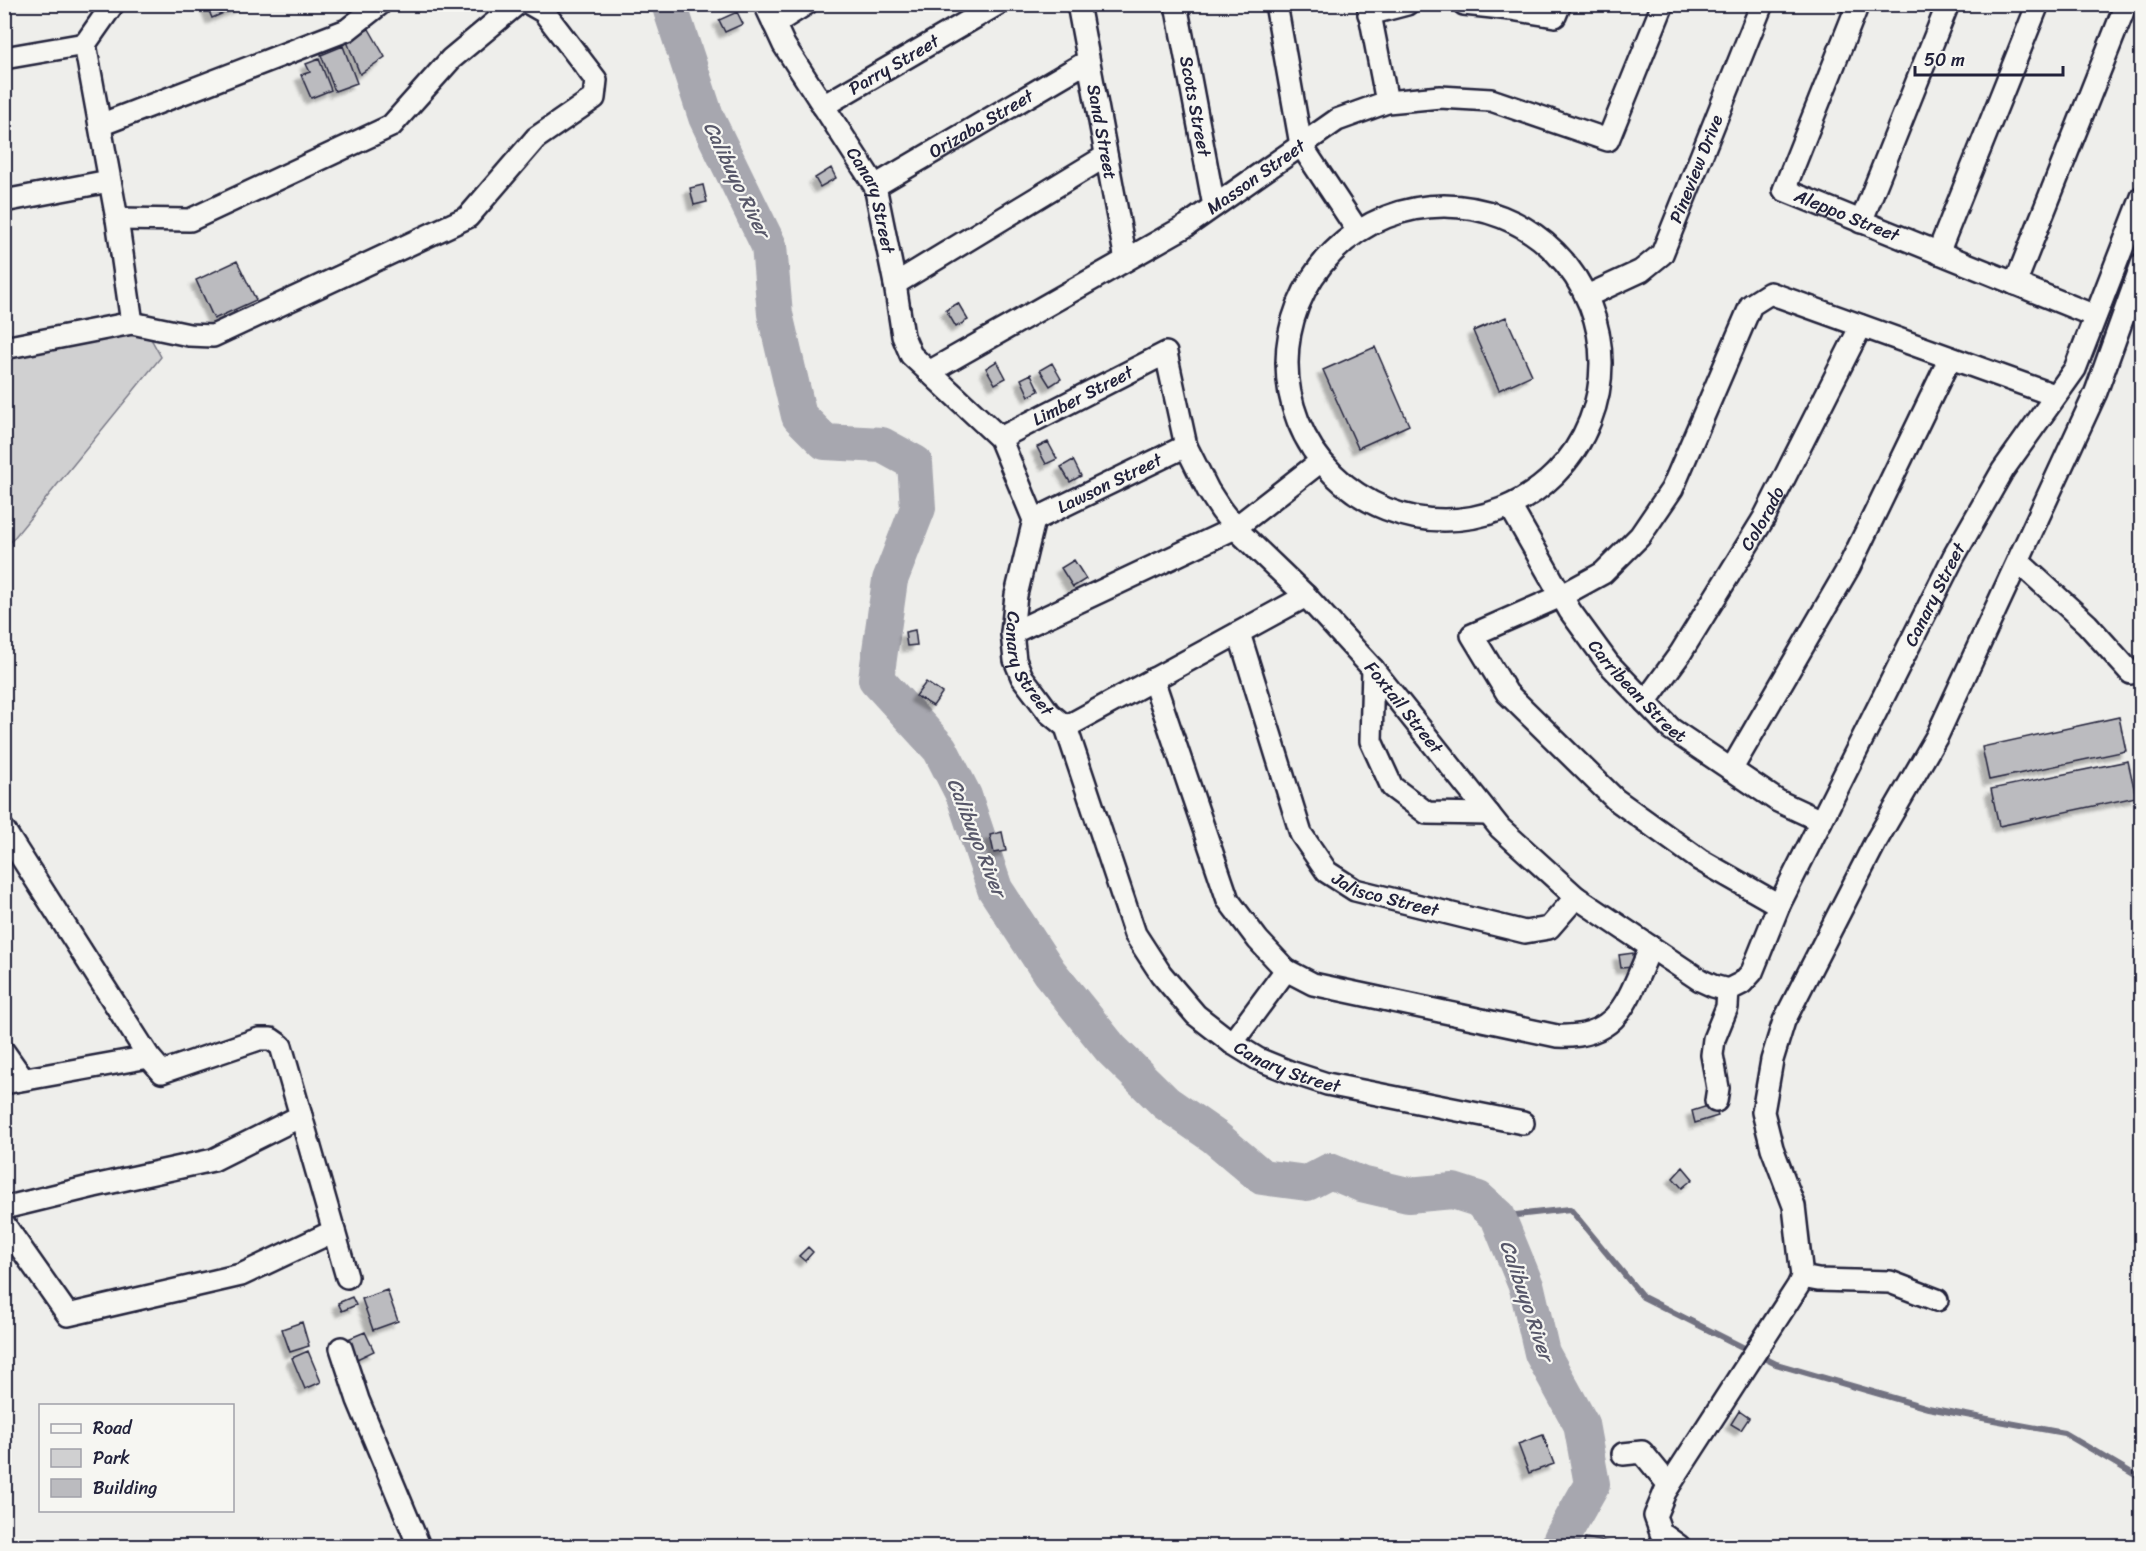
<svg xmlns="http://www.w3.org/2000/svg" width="2146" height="1551" font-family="Sriracha,sans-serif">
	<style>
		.green { fill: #d0d0d1; stroke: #797986; stroke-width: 1.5 }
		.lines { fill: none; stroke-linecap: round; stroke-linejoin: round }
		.stream { stroke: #727281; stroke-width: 6 }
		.river { stroke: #a7a7af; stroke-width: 36 }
		.building { fill: #bbbbbf; stroke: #22223b; stroke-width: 1.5; filter: url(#shadow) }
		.minor-casing { stroke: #22223b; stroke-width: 26 }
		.minor { stroke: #f6f6f2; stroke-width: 21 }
		.labels { text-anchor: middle; stroke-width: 4.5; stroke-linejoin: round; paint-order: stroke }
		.street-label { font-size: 18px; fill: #22223b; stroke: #f6f6f2 }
		.water-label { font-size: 20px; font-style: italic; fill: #575769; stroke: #f6f6f2 }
	</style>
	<defs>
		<filter id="shadow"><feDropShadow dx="-5.5" dy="5.5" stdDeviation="1.5" flood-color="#0004"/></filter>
	</defs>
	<rect width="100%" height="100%" fill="#eeeeeb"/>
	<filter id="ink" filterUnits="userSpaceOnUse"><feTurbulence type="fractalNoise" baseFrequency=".0167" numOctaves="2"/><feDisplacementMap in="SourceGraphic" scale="12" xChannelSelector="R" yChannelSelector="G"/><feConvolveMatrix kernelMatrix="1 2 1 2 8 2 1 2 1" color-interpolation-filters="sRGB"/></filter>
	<g filter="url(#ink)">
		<!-- green -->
		<path class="green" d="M122,332l28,5 11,20 -156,192v-196z"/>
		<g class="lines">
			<!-- stream -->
			<path class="stream" d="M1498,1217l72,-8 73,88 133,67 152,44 136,25 78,46"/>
			<!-- river -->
			<path class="river" d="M669,4l37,113 63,129 6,68 24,102 26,26 57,3 33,18 3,45 -28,72 -14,99 64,70 24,47 31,93 54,83 62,77 55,54 49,34 47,40 45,6 23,-12 31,13 47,11 45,-4 25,8 20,18 29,71 15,65 39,71 11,60 -31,55"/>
		</g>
		<!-- building -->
		<path class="building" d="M206,4h33l1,2 -28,12z
			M737,12l6,12 -18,8 -6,-12z
			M369,29l16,28 -25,17 -14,-35z
			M343,46l14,37 -22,8 -14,-36z
			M319,59l12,31 -20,8 -10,-23 9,-3 -4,-8z
			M831,168l5,10 -16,9 -5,-9z
			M703,185l4,17 -13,3 -4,-17z
			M237,261l19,39 -42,19 -18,-39z
			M958,303l10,17 -12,7 -10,-17z
			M1506,317l26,58 -33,15 -26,-59z
			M1375,347l34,78 -51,23 -35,-78z
			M997,361l9,17 -11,6 -9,-16z
			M1052,363l9,16 -11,7 -10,-16z
			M1031,374l8,17 -10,5 -8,-17z
			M1048,442l9,17 -11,5 -9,-17z
			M1073,460l8,16 -11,6 -9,-15z
			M1074,560l12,19 -13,8 -12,-19z
			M915,630l2,15 -10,1 -2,-14z
			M926,682l16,11 -9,13 -17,-10z
			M2119,717l7,34 -137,29 -7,-33z
			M2128,761l8,36 -137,29 -8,-37z
			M1002,832l4,19 -12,2 -4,-18z
			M1633,953l1,14 -13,1 -2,-13z
			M1714,1104l4,12 -23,7 -3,-12z
			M1683,1167l10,12 -11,9 -9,-10z
			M808,1247l5,5 -8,9 -6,-5z
			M387,1290l11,31 -25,9 -11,-31z
			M352,1297l4,8 -14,6 -4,-8z
			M302,1322l7,24 -19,6 -8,-23z
			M365,1332l9,19 -17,8 -9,-20z
			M308,1351l13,31 -16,7 -13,-31z
			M1739,1411l10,7 -8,12 -10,-6z
			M1543,1435l11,29 -25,9 -11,-29z
			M1585,1538l28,5 -1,3h-29z"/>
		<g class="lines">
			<!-- minor casing -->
			<g class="minor-casing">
				<g id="minor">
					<path id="s1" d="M765,4l19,41 91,141 20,98 8,52 8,19 89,83 34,82 -18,75 -4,38 3,27 7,17 13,17 14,19 17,14 69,207 26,40 35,41 36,28 26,16 32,13 37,12 196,39"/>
					<path id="s2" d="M1078,4l48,256"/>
					<path id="s3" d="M1176,4l38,202"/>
					<path d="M1276,4l25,141 57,86"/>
					<path d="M1368,4l19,98"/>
					<path d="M1464,4l47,5 44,7 5,-12"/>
					<path id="s4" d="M1858,4l-74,186 311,126"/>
					<path d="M1369,14l38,-10"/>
					<path d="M774,24l32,-20"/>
					<path d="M85,44l32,175 15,104"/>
					<path d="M4,58l81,-14 28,-40"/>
					<path id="s5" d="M823,106l175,-102"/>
					<path d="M100,125l247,-95 33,-26"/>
					<path id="s6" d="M875,186l213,-125"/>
					<path d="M4,201l105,-20"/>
					<circle cx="1444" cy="363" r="157"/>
					<path d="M117,219l73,1 201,-94 60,-67 66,-55"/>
					<path d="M1861,222l87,-218"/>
					<path d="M1938,253l100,-249"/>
					<path d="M895,284l211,-128"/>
					<path d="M2015,284l111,-280"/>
					<path id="s7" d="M1587,296l54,-25 21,-17 100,-250"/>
					<path d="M4,348l128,-25 57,12 24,1 255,-119 68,-79 58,-40 2,-18 -52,-68 -14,-8"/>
					<path id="s8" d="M929,372l257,-146 151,-106 50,-18 53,-5 51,3 117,40 55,-136"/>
					<path id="s9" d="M1000,438l166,-85 20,93 22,44 13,20 14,18 71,68 67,73 127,159 76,69 124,83 13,6 15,4"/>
					<path id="s10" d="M1510,506l60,105 38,52 63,66 107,72 43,20"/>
					<path id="s11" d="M1034,520l152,-74"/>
					<path d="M2019,562l68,62 44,49"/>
					<path d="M1012,633l223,-105 86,-67"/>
					<path id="s12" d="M1239,633l62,201 26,38 28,18 170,42 24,-4 27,-31"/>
					<path d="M1373,669l-2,72 21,46 35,26 62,1"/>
					<path d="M1153,679l75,221 30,40 28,30 27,14 244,52c65,3 71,-40 94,-89"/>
					<path id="s13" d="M1645,702l35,-48 84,-136 97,-192"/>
					<path d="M1066,727l240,-131"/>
					<path d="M1731,770l118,-203 101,-209"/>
					<path d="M4,830l145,227 13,15 97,-33h12l10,7 66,231"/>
					<path d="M1779,905l-79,-45 -85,-61 -108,-106 -35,-58 89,-39 42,-23 37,-37 32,-47 79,-184 19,-12 284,102"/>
					<path id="s14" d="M1728,990l14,-7 10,-11 27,-67 175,-349 49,-86 72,-101 67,-172"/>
					<path d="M1232,1043l54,-73"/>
					<path d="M4,1052l19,27"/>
					<path d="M4,1083l145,-26"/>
					<path d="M1716,1101l2,-13 -6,-33 2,-16 13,-32 1,-17"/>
					<path d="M4,1208l90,-22 119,-26 88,-44"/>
					<path d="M4,1224l64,91 173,-40 93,-44"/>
					<path d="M1802,1277l16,3 72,2 47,18"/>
					<path d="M341,1348l17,52 61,146"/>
					<path d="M1623,1454l19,-2 27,33"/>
					<path d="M1679,1546l-18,-13 -6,-17 10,-24 133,-206 4,-9 -8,-71 -22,-58 -9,-36 9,-52 12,-39 91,-178 62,-107 159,-344 46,-128"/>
				</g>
			</g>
			<!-- minor -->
			<use href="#minor" class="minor"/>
		</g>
	</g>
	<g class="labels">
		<!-- street labels -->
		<g class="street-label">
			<text dy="6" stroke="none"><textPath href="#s5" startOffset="82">Parry Street</textPath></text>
			<text dy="6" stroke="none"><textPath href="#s3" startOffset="104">Scots Street</textPath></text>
			<text dy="6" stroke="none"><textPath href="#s6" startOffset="123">Orizaba Street</textPath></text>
			<text dy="6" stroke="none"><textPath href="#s2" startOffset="130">Sand Street</textPath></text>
			<text dy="6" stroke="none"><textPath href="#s7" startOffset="178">Pineview Drive</textPath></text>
			<text dy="6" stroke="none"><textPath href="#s8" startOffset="381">Masson Street</textPath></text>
			<text dy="6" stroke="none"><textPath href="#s1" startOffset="225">Canary Street</textPath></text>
			<text dy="6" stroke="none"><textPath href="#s4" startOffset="268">Aleppo Street</textPath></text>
			<text dy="6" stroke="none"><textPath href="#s9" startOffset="93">Limber Street</textPath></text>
			<text dy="6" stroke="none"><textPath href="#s11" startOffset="84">Lawson Street</textPath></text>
			<text dy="6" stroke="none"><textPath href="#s13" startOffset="218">Colorado</textPath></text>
			<text dy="6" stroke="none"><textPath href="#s14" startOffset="450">Canary Street</textPath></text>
			<text dy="6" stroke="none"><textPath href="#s1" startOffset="747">Canary Street</textPath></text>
			<text dy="6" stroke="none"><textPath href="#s10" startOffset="226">Carribean Street</textPath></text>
			<text dy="6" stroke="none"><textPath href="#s9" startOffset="624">Foxtail Street</textPath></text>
			<text dy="6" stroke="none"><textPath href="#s12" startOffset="320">Jalisco Street</textPath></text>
			<text dy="6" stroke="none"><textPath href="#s1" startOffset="1251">Canary Street</textPath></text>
		</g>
		<!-- water labels -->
		<g class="water-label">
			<text transform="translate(737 179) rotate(64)" y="7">Calibuyo River</text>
			<text transform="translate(977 837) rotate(68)" y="7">Calibuyo River</text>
			<text transform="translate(1527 1300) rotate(71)" y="7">Calibuyo River</text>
		</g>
	</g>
	<!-- margin -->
	<rect width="2146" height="1551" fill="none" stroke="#f6f6f2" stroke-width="24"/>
	<rect x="12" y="12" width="2122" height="1527" fill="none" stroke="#22223b" stroke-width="2" filter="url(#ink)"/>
	<!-- legend -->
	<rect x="39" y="1404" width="195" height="108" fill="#f6f6f2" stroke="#a1a1a9" stroke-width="1.5"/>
	<rect x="51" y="1424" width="30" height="9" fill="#f6f6f2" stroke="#a1a1a9" stroke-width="1.5"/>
	<text x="93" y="1434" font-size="18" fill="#22223b">Road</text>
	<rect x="51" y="1449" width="30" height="18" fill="#d0d0d1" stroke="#a1a1a9" stroke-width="1.5"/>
	<text x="93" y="1464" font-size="18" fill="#22223b">Park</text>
	<rect x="51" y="1479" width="30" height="18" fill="#bbbbbf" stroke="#a1a1a9" stroke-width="1.5"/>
	<text x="93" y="1494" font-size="18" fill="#22223b">Building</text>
	<!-- scale -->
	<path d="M1915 66v9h148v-9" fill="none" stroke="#22223b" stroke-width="3"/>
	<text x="1924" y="66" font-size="18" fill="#22223b" stroke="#f6f6f2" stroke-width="4.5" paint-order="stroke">50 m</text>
</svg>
